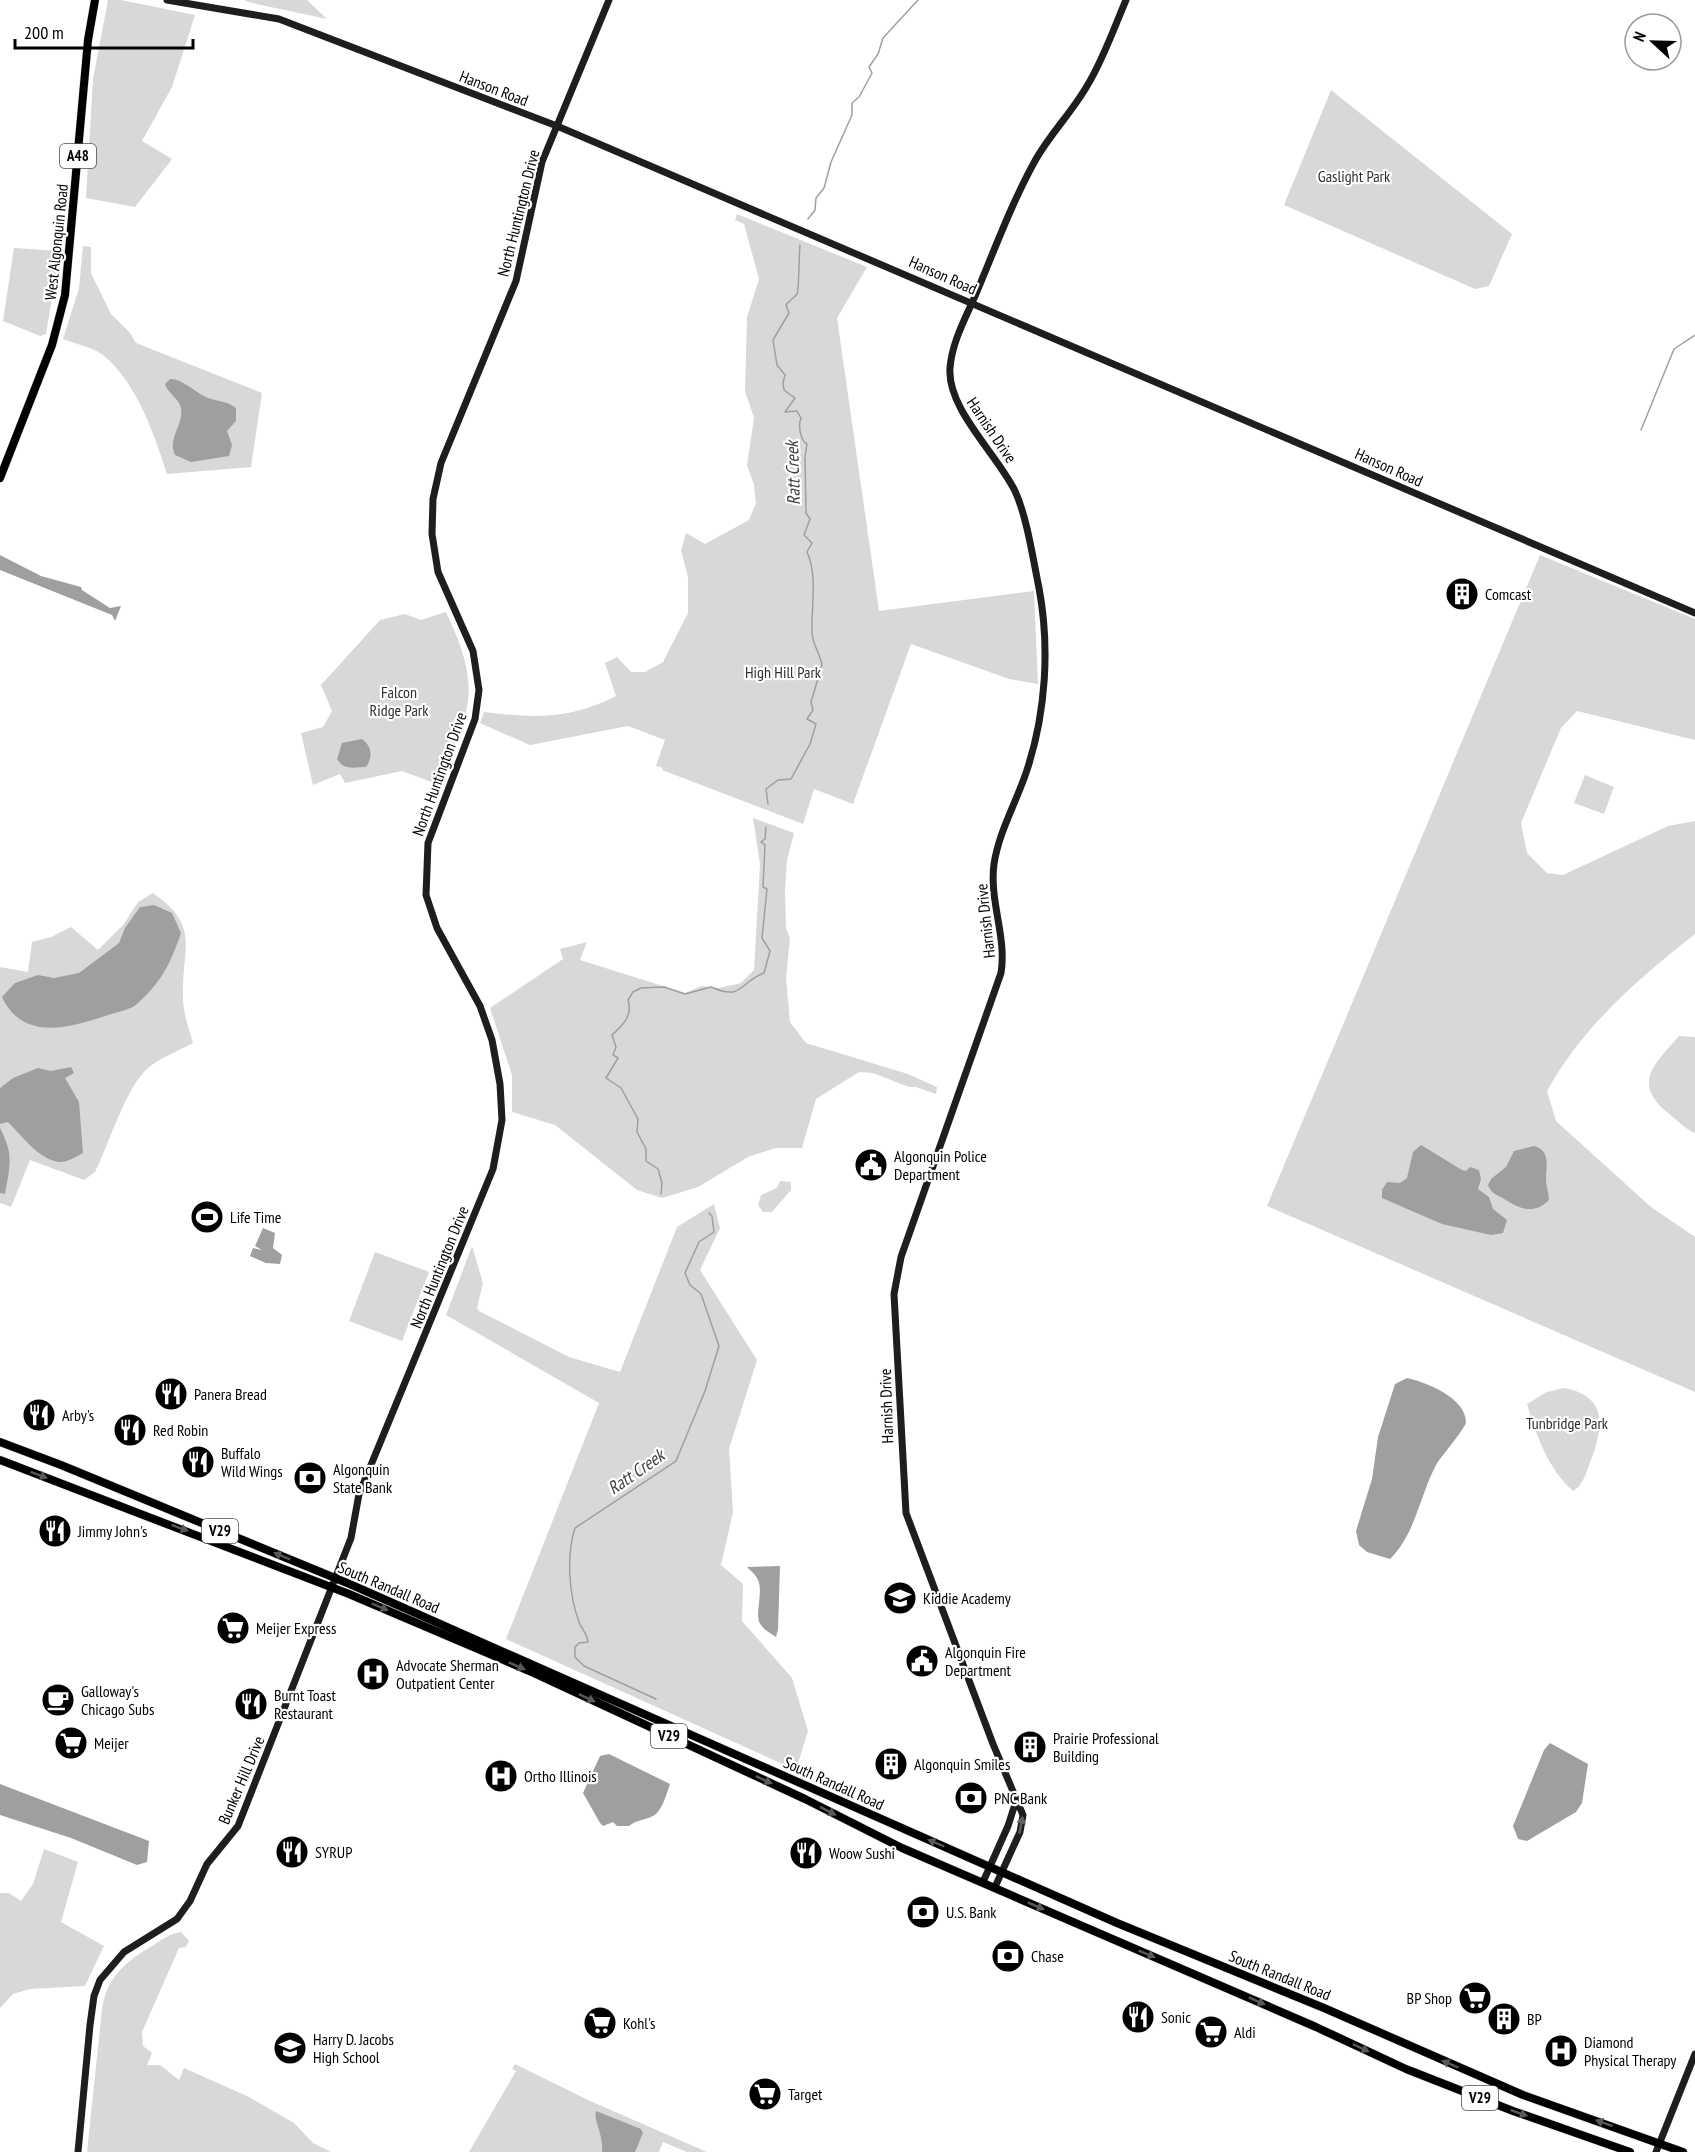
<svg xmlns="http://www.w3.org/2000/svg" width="1695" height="2152" font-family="'PT Sans Narrow',sans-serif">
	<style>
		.green { fill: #d8d8d8 }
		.water { fill: #9f9f9f }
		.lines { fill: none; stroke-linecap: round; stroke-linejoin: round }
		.stream { stroke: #9f9f9f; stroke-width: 1.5 }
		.primary-casing { stroke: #dbdbdb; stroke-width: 9 }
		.secondary { stroke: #1e1e1e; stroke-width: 7 }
		.primary { stroke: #000; stroke-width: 8 }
		.oneway { fill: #595959 }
		.oneway2 { fill: #626262 }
		.labels { text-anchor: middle; stroke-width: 4.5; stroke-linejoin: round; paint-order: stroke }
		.shield { fill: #fff; stroke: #4c4c4c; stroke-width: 1.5 }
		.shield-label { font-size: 15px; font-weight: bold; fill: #000 }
		.street-label { font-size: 16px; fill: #000; stroke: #fff }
		.park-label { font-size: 16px; fill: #2f2f2f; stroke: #fff }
		.poi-label { font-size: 16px; fill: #000; stroke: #fff; text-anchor: start }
		.water-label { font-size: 18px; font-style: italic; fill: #404040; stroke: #fff }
	</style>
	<rect width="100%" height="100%" fill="#fff"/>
	<!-- green -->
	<path class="green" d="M108,0h13l74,15 -23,72 -30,54 30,18 -37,48 -49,-9 7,-119z
		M244,0h63l20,19 -75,-16z
		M1331,90l181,144 -23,52 -14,3 -191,-84z
		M737,214l130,53 -30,51 42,293 155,-20 4,93 -29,-5 -98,-35 -58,160 -39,-15 -11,35 -141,-54 1,-2 -7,-2 9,-26 -37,-14 -98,19 -50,-22 4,-11c52,6 84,8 132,-16l-11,-33 12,-6 14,15h14l18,-10 25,-49v-36l-7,-27 5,-17 19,11 44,-24 7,-17 -2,-18 -7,-20 7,-47 -9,-27 2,-74 12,-38 -15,-55 -9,-4z
		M83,246l8,1v26l20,41 19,19 6,10 126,50 -11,74 -84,7c-13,-40 -30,-91 -64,-119 -10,-8 -28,-11 -40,-16l16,-51z
		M14,248l46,3 -14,83 -6,2 -37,-15z
		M1540,555l155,64v121l-118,-29 -16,17 -40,95 6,30 20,20 16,2 105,-49 27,-5v113c-58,46 -112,92 -148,157l9,30 95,86 44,30v155l-428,-186z
		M446,612c37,78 24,97 -6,173l-38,-14 -57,12 -5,-9 -27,11 -12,-52 22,-6 9,-16 -11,-26 59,-65 25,-6 16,6z
		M1585,775l29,12 -10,27 -30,-11z
		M753,818l41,15 -7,27 -2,32 1,36 4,10 -4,40 4,44 16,21 102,31 29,13 -1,7 -20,-7h-7l-36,-14 -14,-1 -43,27 -14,49h-26l-28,9 -50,30 -36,11 -25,-8 -82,-65 -43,-13v-37l-22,-67 73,-49 -3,-10 27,-7 -7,18 105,33 17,-7 17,2 22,-5 13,-13 6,-106z
		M153,893c49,34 28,55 30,105 0,15 6,31 10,45 -15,8 -31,14 -45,25 -22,19 -39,76 -53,104l-11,8 -54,-20 -19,47 -11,-4v-236l28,5 4,-30 19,-5 20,-10 27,23 26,-26 14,-22z
		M1679,1036l16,1v96c-10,-4 -18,-13 -27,-20 -37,-30 -13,-49 11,-77z
		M780,1181l11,1v8l-19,22h-9l-5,-7 3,-10 16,-7z
		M714,1204l6,24 -20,42 57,90 -28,89 4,63 -12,53 22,19 -1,37 50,57 16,53 -12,39 -290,-131 93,-236 -153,-88 26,-69 11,37 -6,25 2,3 90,46 51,15 57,-145z
		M375,1252l54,20 -27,69 -53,-20z
		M1564,1388c43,8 40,37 27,72 -5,12 -7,25 -18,31 -26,-24 -36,-54 -46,-87l20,-12z
		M44,1849l34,13 -17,60 43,24 -19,40 -55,3 -17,5 -13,14v-115h9l12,8 12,-17z
		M181,1932l8,9 -3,6 -7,1 -37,84 1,14 9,7 -5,12h13l19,15 5,-12 65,29 45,26 19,20 18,9h-244l15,-143c5,-32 23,-47 50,-63 9,-6 19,-13 29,-14z
		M515,2064l73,36 119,52h-20l-24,-10 -4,10h-190l47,-81 -4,-2z"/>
	<!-- water -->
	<path class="water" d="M170,379c11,-1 24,12 34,17 11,6 22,4 32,12v13l-9,10 5,14 -3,11 -38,6 -16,-7c-8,-17 9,-30 6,-47 -2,-10 -13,-14 -16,-24z
		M0,555l41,21 40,11 1,3 28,18 11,-2 -6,15 -3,-6 -112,-45z
		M362,739c10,7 11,18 4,28 -12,0 -22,4 -29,-8l5,-16z
		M154,905l18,8 9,20c-11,31 -18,47 -43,70 -7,7 -21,9 -30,12 -38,13 -85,27 -106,-18l13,-14 23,-8 16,3 25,-5 40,-30 6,-15 15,-21z
		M71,1067l3,6 -9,5 14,24 4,51c-6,3 -15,9 -22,9 -20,0 -40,-27 -53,-40l-8,2v-36l13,-10 25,-10 13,3z
		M0,1128c14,26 10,38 5,66l-5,-1z
		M1421,1145l41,25 4,1 4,-4 9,3 2,9 -3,10 11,8 4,12 14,11 -4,13 -12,2 -49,-11 -60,-26v-8l5,-8 13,1 7,-5 6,-26z
		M1534,1146c17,5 12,20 12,34 0,6 3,13 3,20 -14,14 -28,10 -43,0 -8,-5 -15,-6 -18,-15l3,-6 15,-12 8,-16z
		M263,1228l12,5 -2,15 9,7 -2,9 -14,-1 -16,-7 3,-8 9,2 -7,-4z
		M1407,1378c19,4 59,20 59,44 0,6 -24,33 -30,43 -16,30 -21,70 -46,94l-23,-7 -8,-7 -3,-14 16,-52 6,-42 17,-53z
		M780,1566l-2,63 -2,8c-5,-4 -12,-7 -15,-12 -8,-9 4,-34 -4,-47 -2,-4 -7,-8 -10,-11z
		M1550,1743l38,21 -6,39 -6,9 -49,29 -9,-2 -5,-13 31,-76z
		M609,1754l61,30c-4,11 -8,29 -19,33 -9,4 -13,2 -22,9h-12l-4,-4 -10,4 -3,-3 -17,-30 17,-37z
		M0,1784l149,57 -2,21 -10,3 -66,-27 -71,-23z
		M596,2111l45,18 2,4 -8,19h-33c2,-16 -9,-32 -6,-41z"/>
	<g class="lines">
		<!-- stream -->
		<path class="stream" d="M808,219l7,-9 1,-12 8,-10 7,-26 21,-47v-12l7,-6 13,-24 -3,-6 9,-13 5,-16 35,-38
			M1641,430l33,-81 21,-14
			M768,804l-2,-15 12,-9 13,-1 19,-35 6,-20 -9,-5 6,-9 -2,-8 11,-37c-2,-12 -9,-19 -10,-32 -1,-26 6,-57 -5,-81l5,-9 -8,-8 6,-16 -4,-6 -1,-56 2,-13c-7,-4 -9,-19 -6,-26l-4,-7 -12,1 10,-14 -11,-8 -1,-7 2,-8 -8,-10 -4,-25 16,-27 -3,-8c3,-4 8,-7 11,-11 2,-3 2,-41 3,-49
			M661,1194l1,-11 -4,-14 -12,-8v-12l-9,-17 1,-13 -17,-31 -15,-10 12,-20 -5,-3 3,-8 -4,-12c11,-10 21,-19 16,-35l5,-8 8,-4 23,-1 21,7 26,-7c32,14 27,-4 53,-14l6,-22 -8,-13 5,-49 -4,-2 2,-42 -4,-3 4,-3 1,-12
			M656,1699l-72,-33 -9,-9v-10l4,-4 9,-1c-1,-9 -6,-12 -9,-20 -10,-27 -13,-67 -4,-94l101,-67 29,-70 14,-45 -18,-52 -11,-9 -5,-12 14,-31 15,-10 -2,-16 -3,-3"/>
		<!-- primary casing -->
		<g class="primary-casing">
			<path id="primary" d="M0,478l52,-133 13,-50 23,-255 7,-40
				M0,1442l61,23 291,120 765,338 207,85 199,87 160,57
				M0,1460l349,134 185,79 271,126 97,49 414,179 90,42 107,42 117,41"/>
		</g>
		<!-- secondary -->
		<path class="secondary" d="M167,0l112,19 278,107 1138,487
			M983,1882l25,-56 8,-25
			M995,1887l25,-55 3,-17 -30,-71 -87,-231 -12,-219 7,-37 100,-284c6,-36 -12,-72 -7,-109 5,-33 23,-63 33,-94 19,-58 23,-123 12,-182 -6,-29 -12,-71 -24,-97 -18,-37 -68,-82 -65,-123 2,-28 18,-54 28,-79 18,-43 35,-89 58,-130 15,-26 36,-47 51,-73 16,-26 27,-58 39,-86
			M78,2152l12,-127 4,-29 6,-16 24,-28 53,-33 13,-18 17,-37 31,-38 113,-288 8,-44 134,-325 9,-49 -2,-36 -8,-44 -12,-34 -43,-78 -11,-33 2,-52 47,-124 4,-29 -6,-39 -35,-79 -6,-38 1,-35 8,-36 75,-182 26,-119 67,-162
			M1656,2152l39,-98"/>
		<!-- primary -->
		<use href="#primary" class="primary"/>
	</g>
	<!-- one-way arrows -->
	<defs><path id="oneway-solid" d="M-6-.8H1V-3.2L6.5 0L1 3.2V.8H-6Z" transform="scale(1.5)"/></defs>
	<g class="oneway">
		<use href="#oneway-solid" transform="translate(39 1475) rotate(21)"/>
		<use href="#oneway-solid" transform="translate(180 1528) rotate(20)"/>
		<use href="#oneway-solid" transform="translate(282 1556) rotate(-157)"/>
		<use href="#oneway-solid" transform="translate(380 1607) rotate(23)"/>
		<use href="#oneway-solid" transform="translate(517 1666) rotate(24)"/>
		<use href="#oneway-solid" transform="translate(587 1698) rotate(25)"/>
		<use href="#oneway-solid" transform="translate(764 1780) rotate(25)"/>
		<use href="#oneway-solid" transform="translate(828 1811) rotate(27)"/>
		<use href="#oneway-solid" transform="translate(936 1843) rotate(-157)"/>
		<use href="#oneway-solid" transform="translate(1036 1906) rotate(24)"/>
		<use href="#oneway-solid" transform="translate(1147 1954) rotate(22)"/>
		<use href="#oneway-solid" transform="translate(1257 2001) rotate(24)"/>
		<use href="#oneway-solid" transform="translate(1361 2048) rotate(25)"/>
		<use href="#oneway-solid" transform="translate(1450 2064) rotate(-157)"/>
		<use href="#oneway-solid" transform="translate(1519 2113) rotate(20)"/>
		<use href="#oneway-solid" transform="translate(1604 2123) rotate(-161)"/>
	</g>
	<use class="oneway2" href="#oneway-solid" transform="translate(1021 1825) rotate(-79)"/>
	<!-- icons -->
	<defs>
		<g id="building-disc" transform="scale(1.725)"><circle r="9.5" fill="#000" stroke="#fff"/><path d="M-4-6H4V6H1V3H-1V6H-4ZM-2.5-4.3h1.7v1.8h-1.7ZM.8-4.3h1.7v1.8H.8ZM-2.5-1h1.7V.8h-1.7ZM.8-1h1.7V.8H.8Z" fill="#fff"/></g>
		<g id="civic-disc" transform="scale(1.725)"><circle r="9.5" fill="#000" stroke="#fff"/><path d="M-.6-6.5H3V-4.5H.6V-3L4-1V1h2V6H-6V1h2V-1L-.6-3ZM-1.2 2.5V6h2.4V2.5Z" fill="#fff"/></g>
		<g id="stadium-disc" transform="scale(1.725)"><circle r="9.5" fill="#000" stroke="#fff"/><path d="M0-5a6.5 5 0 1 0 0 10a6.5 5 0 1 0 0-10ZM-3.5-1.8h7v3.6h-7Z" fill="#fff"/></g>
		<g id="restaurant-disc" transform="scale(1.725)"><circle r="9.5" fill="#000" stroke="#fff"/><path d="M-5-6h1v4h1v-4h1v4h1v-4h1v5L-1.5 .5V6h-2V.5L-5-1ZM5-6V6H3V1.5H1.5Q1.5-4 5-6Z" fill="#fff"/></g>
		<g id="bank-disc" transform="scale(1.725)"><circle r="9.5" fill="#000" stroke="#fff"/><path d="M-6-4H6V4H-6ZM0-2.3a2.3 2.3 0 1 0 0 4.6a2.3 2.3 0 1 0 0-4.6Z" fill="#fff"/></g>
		<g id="school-disc" transform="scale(1.725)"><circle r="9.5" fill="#000" stroke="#fff"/><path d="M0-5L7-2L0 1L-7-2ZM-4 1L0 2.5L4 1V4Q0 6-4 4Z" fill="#fff"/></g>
		<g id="supermarket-disc" transform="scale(1.725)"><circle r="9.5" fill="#000" stroke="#fff"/><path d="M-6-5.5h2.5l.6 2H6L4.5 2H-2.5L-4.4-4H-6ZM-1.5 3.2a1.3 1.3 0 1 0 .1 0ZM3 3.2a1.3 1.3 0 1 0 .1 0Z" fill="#fff"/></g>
		<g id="hospital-disc" transform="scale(1.725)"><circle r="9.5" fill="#000" stroke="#fff"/><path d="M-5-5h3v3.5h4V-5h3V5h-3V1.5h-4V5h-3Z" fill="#fff"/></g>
		<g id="cafe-disc" transform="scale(1.725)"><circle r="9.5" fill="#000" stroke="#fff"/><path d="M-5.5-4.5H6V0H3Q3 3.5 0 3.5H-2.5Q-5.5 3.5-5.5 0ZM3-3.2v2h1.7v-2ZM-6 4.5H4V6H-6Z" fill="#fff"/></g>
	</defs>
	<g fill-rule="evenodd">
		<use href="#building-disc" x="1462" y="594"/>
		<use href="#civic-disc" x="871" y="1165"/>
		<use href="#stadium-disc" x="207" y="1217"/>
		<use href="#restaurant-disc" x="171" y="1394"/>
		<use href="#restaurant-disc" x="39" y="1415"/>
		<use href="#restaurant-disc" x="130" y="1430"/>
		<use href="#restaurant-disc" x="198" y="1462"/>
		<use href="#bank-disc" x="310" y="1478"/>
		<use href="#restaurant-disc" x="55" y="1531"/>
		<use href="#school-disc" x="900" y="1598"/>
		<use href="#supermarket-disc" x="233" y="1628"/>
		<use href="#civic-disc" x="922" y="1661"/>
		<use href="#hospital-disc" x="373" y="1674"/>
		<use href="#cafe-disc" x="58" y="1700"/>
		<use href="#restaurant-disc" x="251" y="1704"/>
		<use href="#supermarket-disc" x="71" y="1743"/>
		<use href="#building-disc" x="1030" y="1747"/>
		<use href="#building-disc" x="891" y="1764"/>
		<use href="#hospital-disc" x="501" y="1776"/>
		<use href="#bank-disc" x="971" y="1798"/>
		<use href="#restaurant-disc" x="292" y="1852"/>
		<use href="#restaurant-disc" x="806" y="1853"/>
		<use href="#bank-disc" x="923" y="1912"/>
		<use href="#bank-disc" x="1008" y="1956"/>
		<use href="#supermarket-disc" x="1475" y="1998"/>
		<use href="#restaurant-disc" x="1138" y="2017"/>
		<use href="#building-disc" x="1504" y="2019"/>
		<use href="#supermarket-disc" x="600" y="2023"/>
		<use href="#supermarket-disc" x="1211" y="2032"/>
		<use href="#school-disc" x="290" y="2048"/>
		<use href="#hospital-disc" x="1561" y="2051"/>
		<use href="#supermarket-disc" x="765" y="2094"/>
	</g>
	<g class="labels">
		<!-- shield labels -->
		<g class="shield">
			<rect x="60" y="144" width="36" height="24" rx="4.5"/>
			<rect x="202" y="1519" width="36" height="24" rx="4.5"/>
			<rect x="651" y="1724" width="36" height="24" rx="4.5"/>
			<rect x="1462" y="2086" width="36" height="24" rx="4.5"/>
		</g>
		<g class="shield-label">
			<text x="78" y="161">A48</text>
			<text x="220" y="1536">V29</text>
			<text x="669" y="1741">V29</text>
			<text x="1480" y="2103">V29</text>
		</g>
		<!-- street labels -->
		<g class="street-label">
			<text transform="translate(494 88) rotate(21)" y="6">Hanson Road</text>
			<text transform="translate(518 213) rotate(-76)" y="6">North Huntington Drive</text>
			<text transform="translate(56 242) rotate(-84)" y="6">West Algonquin Road</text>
			<text transform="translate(943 275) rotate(24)" y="6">Hanson Road</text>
			<text transform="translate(992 430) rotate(56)" y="6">Harnish Drive</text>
			<text transform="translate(1389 467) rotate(24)" y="6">Hanson Road</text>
			<text transform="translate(439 774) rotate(-70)" y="6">North Huntington Drive</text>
			<text transform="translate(985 921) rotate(-96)" y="6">Harnish Drive</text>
			<text transform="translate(439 1267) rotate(-68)" y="6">North Huntington Drive</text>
			<text transform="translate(886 1406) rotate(-92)" y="6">Harnish Drive</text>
			<text transform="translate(389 1587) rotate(23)" y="6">South Randall Road</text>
			<text transform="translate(241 1780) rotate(-67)" y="6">Bunker Hill Drive</text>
			<text transform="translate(834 1783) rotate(24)" y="6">South Randall Road</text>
			<text transform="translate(1280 1975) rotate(22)" y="6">South Randall Road</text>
		</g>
		<!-- park labels -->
		<g class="park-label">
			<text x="1354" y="182">Gaslight Park</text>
			<text x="783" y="678">High Hill Park</text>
			<text x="399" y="698">Falcon<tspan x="399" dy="18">Ridge Park</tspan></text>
			<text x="1567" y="1429">Tunbridge Park</text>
		</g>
		<!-- poi labels -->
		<g class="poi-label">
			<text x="1485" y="600">Comcast</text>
			<text x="894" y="1162">Algonquin Police<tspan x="894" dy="18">Department</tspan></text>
			<text x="230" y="1223">Life Time</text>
			<text x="194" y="1400">Panera Bread</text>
			<text x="62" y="1421">Arby's</text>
			<text x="153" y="1436">Red Robin</text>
			<text x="221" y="1459">Buffalo<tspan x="221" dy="18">Wild Wings</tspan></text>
			<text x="333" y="1475">Algonquin<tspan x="333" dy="18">State Bank</tspan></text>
			<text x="78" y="1537">Jimmy John's</text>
			<text x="923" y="1604">Kiddie Academy</text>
			<text x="256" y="1634">Meijer Express</text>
			<text x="945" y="1658">Algonquin Fire<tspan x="945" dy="18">Department</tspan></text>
			<text x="396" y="1671">Advocate Sherman<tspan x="396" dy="18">Outpatient Center</tspan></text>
			<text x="81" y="1697">Galloway's<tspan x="81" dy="18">Chicago Subs</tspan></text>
			<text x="274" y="1701">Burnt Toast<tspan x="274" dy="18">Restaurant</tspan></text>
			<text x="1053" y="1744">Prairie Professional<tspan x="1053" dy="18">Building</tspan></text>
			<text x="94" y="1749">Meijer</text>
			<text x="914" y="1770">Algonquin Smiles</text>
			<text x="524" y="1782">Ortho Illinois</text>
			<text x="994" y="1804">PNC Bank</text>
			<text x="315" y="1858">SYRUP</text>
			<text x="829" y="1859">Woow Sushi</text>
			<text x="946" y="1918">U.S. Bank</text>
			<text x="1031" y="1962">Chase</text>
			<text x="1452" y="2004" text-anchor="end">BP Shop</text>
			<text x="1161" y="2023">Sonic</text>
			<text x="1527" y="2025">BP</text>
			<text x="623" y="2029">Kohl's</text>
			<text x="1234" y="2038">Aldi</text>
			<text x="313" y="2045">Harry D. Jacobs<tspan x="313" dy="18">High School</tspan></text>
			<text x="1584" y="2048">Diamond<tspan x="1584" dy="18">Physical Therapy</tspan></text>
			<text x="788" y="2100">Target</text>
		</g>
		<!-- water labels -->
		<g class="water-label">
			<text transform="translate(793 473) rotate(-92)" y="6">Ratt Creek</text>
			<text transform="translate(636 1472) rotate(-35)" y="6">Ratt Creek</text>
		</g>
	</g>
	<!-- north arrow -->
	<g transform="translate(1653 42) rotate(292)"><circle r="28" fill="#ffffff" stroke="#999999" stroke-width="1.5"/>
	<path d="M0-4.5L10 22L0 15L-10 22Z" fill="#000000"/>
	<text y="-9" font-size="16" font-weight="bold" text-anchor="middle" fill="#000000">N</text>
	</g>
	<!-- scale -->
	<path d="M15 39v9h178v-9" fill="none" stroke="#000000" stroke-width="3"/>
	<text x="24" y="39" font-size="18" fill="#000000" stroke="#ffffff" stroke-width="4.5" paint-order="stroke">200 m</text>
</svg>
